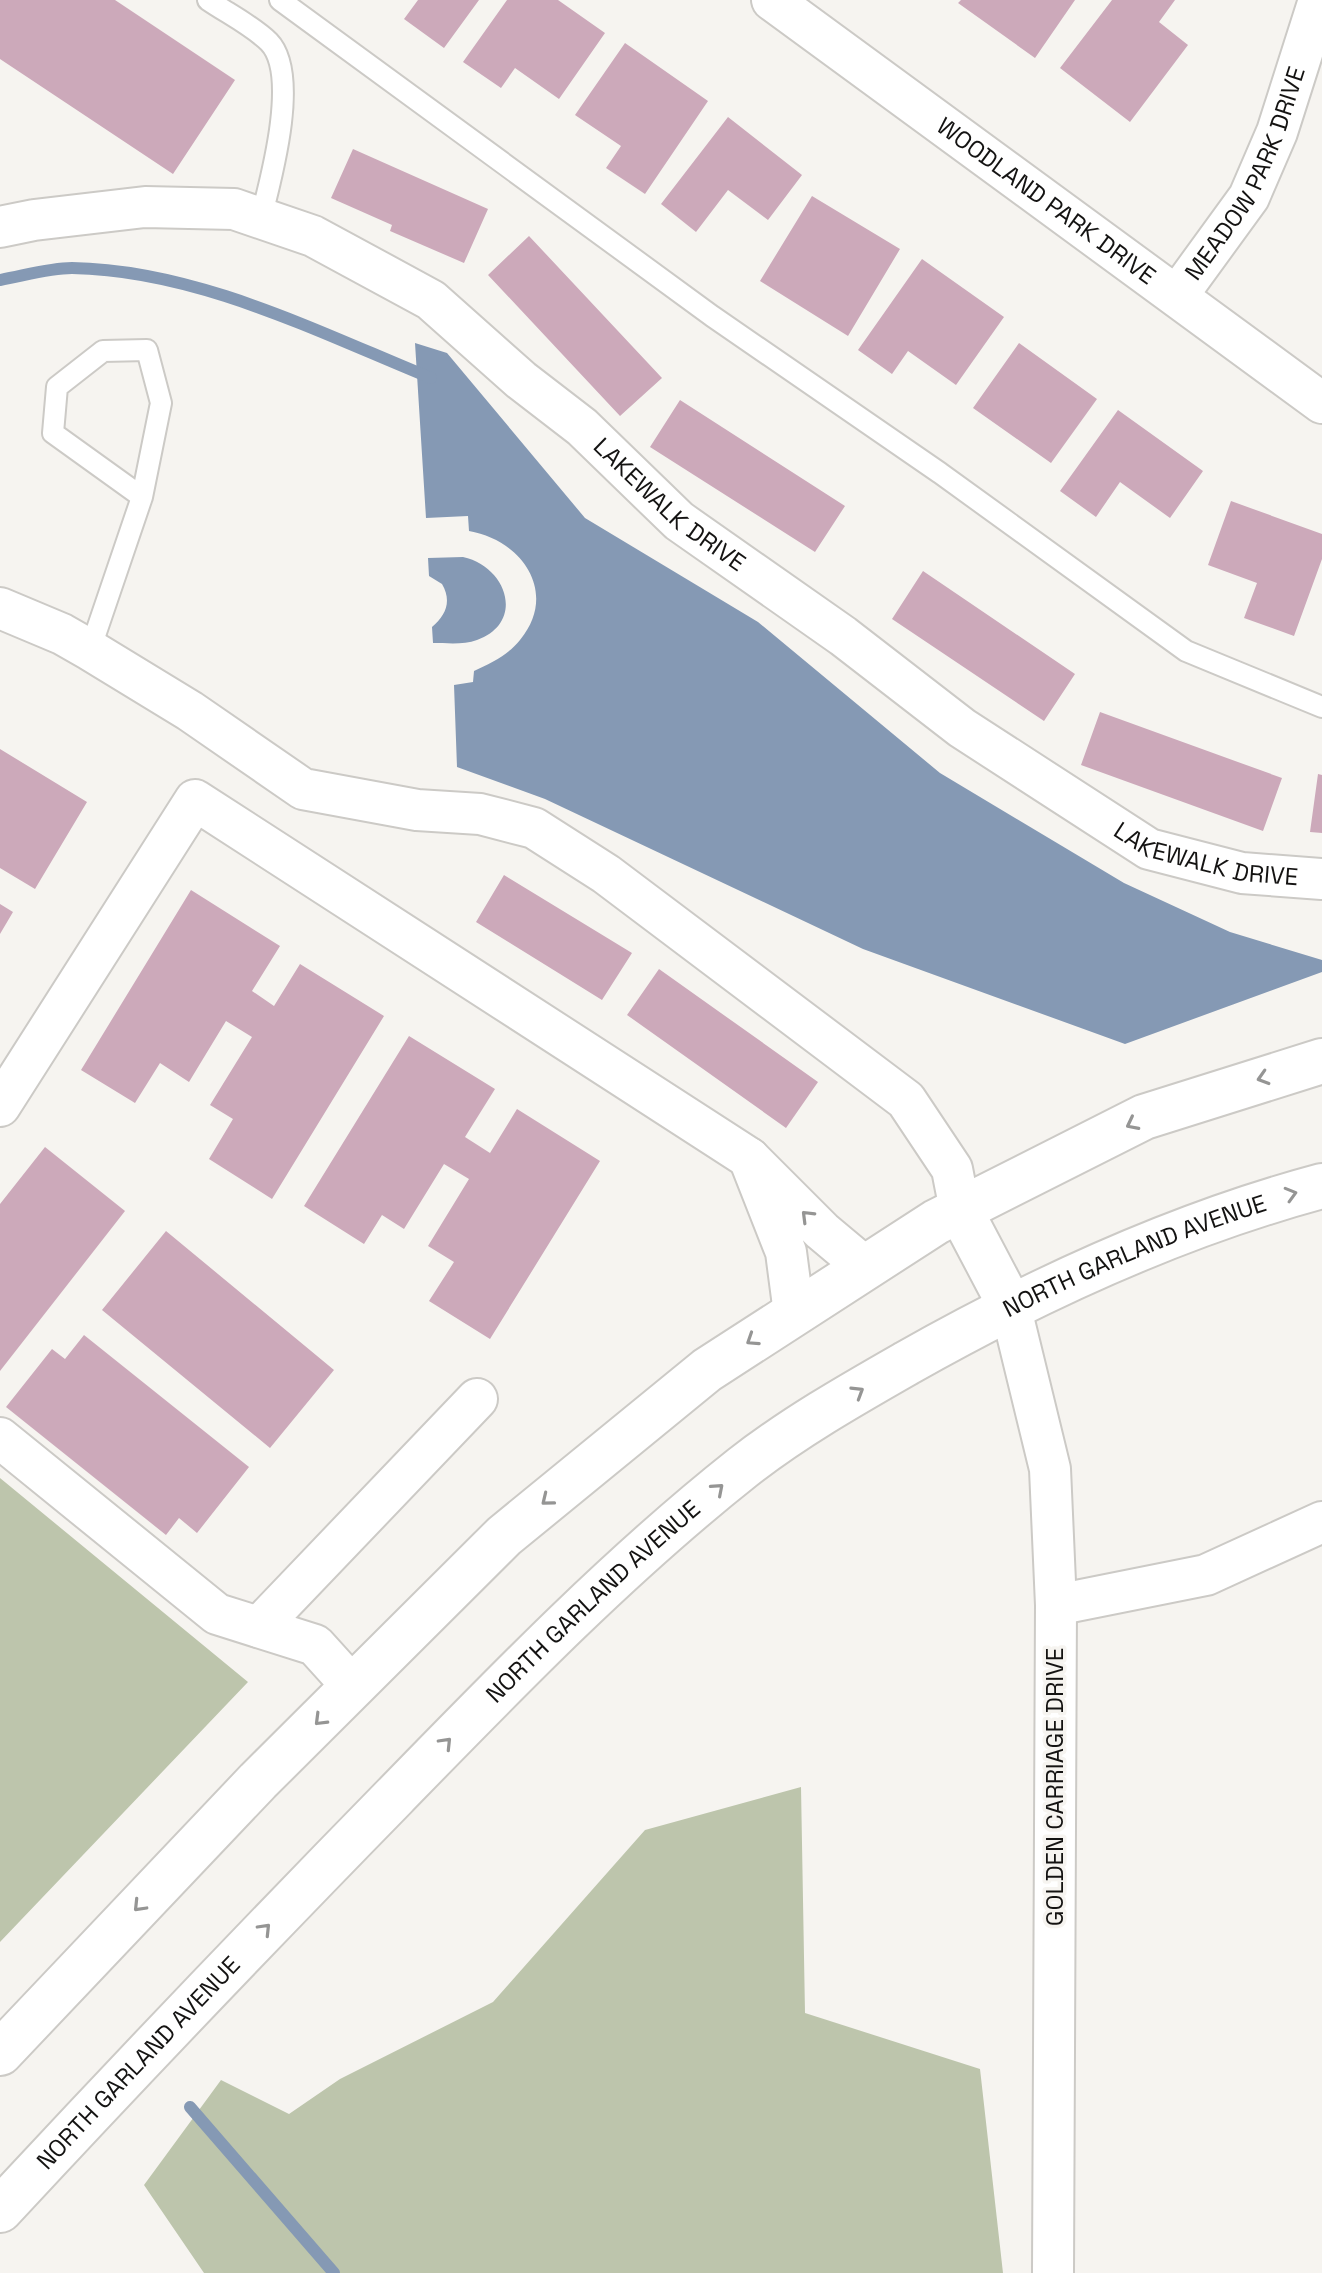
<svg xmlns="http://www.w3.org/2000/svg" width="1322" height="2273" font-family="'Space Grotesk',sans-serif">
	<style>
		.green { fill: #bdc5ac }
		.water { fill: #8599b4 }
		.lines { fill: none; stroke-linecap: round; stroke-linejoin: round }
		.stream { stroke: #8599b4; stroke-width: 12 }
		.building { fill: #cca9ba }
		.service-casing { stroke: #cccac6; stroke-width: 24 }
		.minor-casing { stroke: #cccac6; stroke-width: 44 }
		.secondary-casing { stroke: #cccac6; stroke-width: 48 }
		.service { stroke: #fff; stroke-width: 20 }
		.minor { stroke: #fff; stroke-width: 40 }
		.secondary { stroke: #fff; stroke-width: 44 }
		.oneway { stroke: #959594 }
		.labels { text-anchor: middle; stroke-width: 7; stroke-linejoin: round; paint-order: stroke }
		.street-label { font-size: 24px; fill: #141312; stroke: #f6f4f0 }
	</style>
	<rect width="100%" height="100%" fill="#f6f4f0"/>
	<!-- green -->
	<path class="green" d="M0,1478l248,204 -248,260z
		M801,1787l4,226 175,56 23,204h-799l-60,-88 77,-105 68,34 51,-35 153,-77 152,-172z"/>
	<!-- water -->
	<path class="water" d="M415,343l32,10 138,165 173,104 182,151 184,110 106,49 92,28v12l-197,72 -262,-95 -318,-150 -88,-32 -3,-82 19,-3 1,-11c17,-8 34,-16 46,-31 39,-47 2,-100 -51,-109l-1,-15 -42,2z
		M463,557c45,10 62,66 14,83 -13,5 -30,3 -44,3l-1,-16c14,-12 20,-26 10,-43l-13,-8 -1,-18z"/>
	<g class="lines">
		<!-- stream -->
		<path class="stream" d="M0,280c23,-4 49,-12 72,-12 125,2 246,64 359,110
			M190,2107l144,166"/>
	</g>
	<!-- building -->
	<path class="building" d="M0,0h115l120,80 -62,94 -173,-115z
		M418,0h61l-35,48 -40,-29z
		M507,0h51l47,33 -46,66 -44,-31 -14,20 -38,-26z
		M961,0h114l-40,58 -77,-55z
		M1112,0h63l-16,22 29,23 -58,77 -70,-54z
		M625,43l83,58 -63,93 -39,-26 15,-22 -46,-31z
		M728,117l74,58 -34,45 -40,-30 -32,42 -35,-28z
		M353,149l135,60 -24,54 -74,-32 2,-6 -61,-27z
		M812,196l88,53 -52,87 -88,-55z
		M529,236l133,142 -42,38 -132,-141z
		M922,259l82,58 -48,68 -48,-34 -16,23 -34,-24z
		M1019,343l78,56 -46,64 -78,-55z
		M680,400l165,106 -30,46 -165,-105z
		M1118,410l85,61 -33,47 -50,-36 -24,35 -36,-26z
		M1231,501l91,33v25l-28,77 -50,-18 13,-35 -49,-18z
		M923,571l152,103 -31,47 -152,-102z
		M1100,712l182,66 -19,53 -182,-66z
		M0,749l87,53 -52,87 -35,-21z
		M1318,774l4,1v58l-12,-1z
		M504,875l128,78 -30,47 -126,-78z
		M191,890l89,56 -28,45 22,15 26,-42 84,52 -112,183 -63,-40 24,-40 -23,-14 42,-68 -26,-16 -37,61 -29,-19 -25,40 -54,-33z
		M0,904l13,8 -13,22z
		M659,969l159,113 -32,46 -159,-113z
		M409,1036l86,53 -30,48 25,16 27,-44 83,52 -110,178 -61,-38 25,-39 -26,-16 41,-67 -25,-15 -40,65 -22,-14 -18,29 -60,-38z
		M45,1147l80,64 -125,160v-167z
		M166,1231l168,139 -64,78 -168,-138z
		M84,1335l165,132 -52,66 -18,-15 -13,17 -160,-128 46,-58 13,10z"/>
	<g class="lines">
		<!-- service casing -->
		<g class="service-casing">
			<path id="service" d="M208,0c19,13 45,26 61,42 31,32 2,137 -8,176
				M280,0l432,316 228,157 246,178 136,56
				M90,650l52,-153 19,-94 -14,-53 -44,1 -46,36 -4,46 89,64"/>
		</g>
		<!-- minor casing -->
		<g class="minor-casing">
			<g id="minor">
				<path id="s1" d="M772,0l550,403"/>
				<path id="s2" d="M0,227l34,-7 111,-13 89,2 79,27 118,64 90,80 61,47 97,94 164,115 119,92 187,121 93,24 80,6"/>
				<path id="s3" d="M1177,296l72,-99 28,-65 42,-132"/>
				<path d="M0,608l62,26 28,16 100,61 113,78 114,21 63,4 54,14 72,46 300,226 46,69 8,41"/>
				<path d="M0,1106l195,-306 554,358"/>
				<path d="M1010,1305l40,164 6,136 -3,668"/>
				<path d="M794,1313l-8,-61 -37,-94 73,73 43,36"/>
				<path d="M0,1438l217,176 98,31 38,42"/>
				<path d="M1056,1605l150,-30 116,-53"/>
				<path d="M259,1627l218,-228"/>
			</g>
		</g>
		<!-- secondary casing -->
		<g class="secondary-casing">
			<g id="secondary">
				<path d="M960,1210l50,95"/>
				<path d="M0,2053l258,-272 246,-245 203,-166 229,-148 208,-105 178,-56"/>
				<path id="s4" d="M0,2210c130,-140 261,-277 395,-414 110,-113 222,-229 347,-328 51,-40 109,-73 165,-105 131,-74 269,-138 415,-177"/>
			</g>
		</g>
		<!-- service -->
		<use href="#service" class="service"/>
		<!-- minor -->
		<use href="#minor" class="minor"/>
		<!-- secondary -->
		<use href="#secondary" class="secondary"/>
	</g>
	<!-- one-way arrows -->
	<defs><path id="oneway-chevron" d="M-2-3.5L2.5 0L-2 3.5" fill="none" stroke-width="1.6" stroke-linecap="round" stroke-linejoin="round" transform="scale(2)"/></defs>
	<g class="oneway">
		<use href="#oneway-chevron" transform="translate(1263 1078) rotate(163)"/>
		<use href="#oneway-chevron" transform="translate(1132 1124) rotate(153)"/>
		<use href="#oneway-chevron" transform="translate(1291 1194) rotate(-16)"/>
		<use href="#oneway-chevron" transform="translate(807 1216) rotate(-135)"/>
		<use href="#oneway-chevron" transform="translate(752 1340) rotate(147)"/>
		<use href="#oneway-chevron" transform="translate(858 1392) rotate(-32)"/>
		<use href="#oneway-chevron" transform="translate(718 1489) rotate(-41)"/>
		<use href="#oneway-chevron" transform="translate(547 1500) rotate(141)"/>
		<use href="#oneway-chevron" transform="translate(320 1720) rotate(135)"/>
		<use href="#oneway-chevron" transform="translate(446 1743) rotate(-46)"/>
		<use href="#oneway-chevron" transform="translate(139 1906) rotate(134)"/>
		<use href="#oneway-chevron" transform="translate(265 1929) rotate(-46)"/>
	</g>
	<g class="labels">
		<!-- street labels -->
		<g class="street-label">
			<text dy="8" stroke="none"><textPath href="#s3" startOffset="142">MEADOW PARK DRIVE</textPath></text>
			<text dy="8" stroke="none"><textPath href="#s1" startOffset="340">WOODLAND PARK DRIVE</textPath></text>
			<text dy="8" stroke="none"><textPath href="#s2" startOffset="768">LAKEWALK DRIVE</textPath></text>
			<text dy="8" stroke="none"><textPath href="#s2" startOffset="1416">LAKEWALK DRIVE</textPath></text>
			<text dy="8" stroke="none"><textPath href="#s4" startOffset="1498">NORTH GARLAND AVENUE</textPath></text>
			<text dy="8" stroke="none"><textPath href="#s4" startOffset="850">NORTH GARLAND AVENUE</textPath></text>
			<text transform="translate(1055 1787) rotate(-90)" y="8">GOLDEN CARRIAGE DRIVE</text>
			<text dy="8" stroke="none"><textPath href="#s4" startOffset="202">NORTH GARLAND AVENUE</textPath></text>
		</g>
	</g>
</svg>
